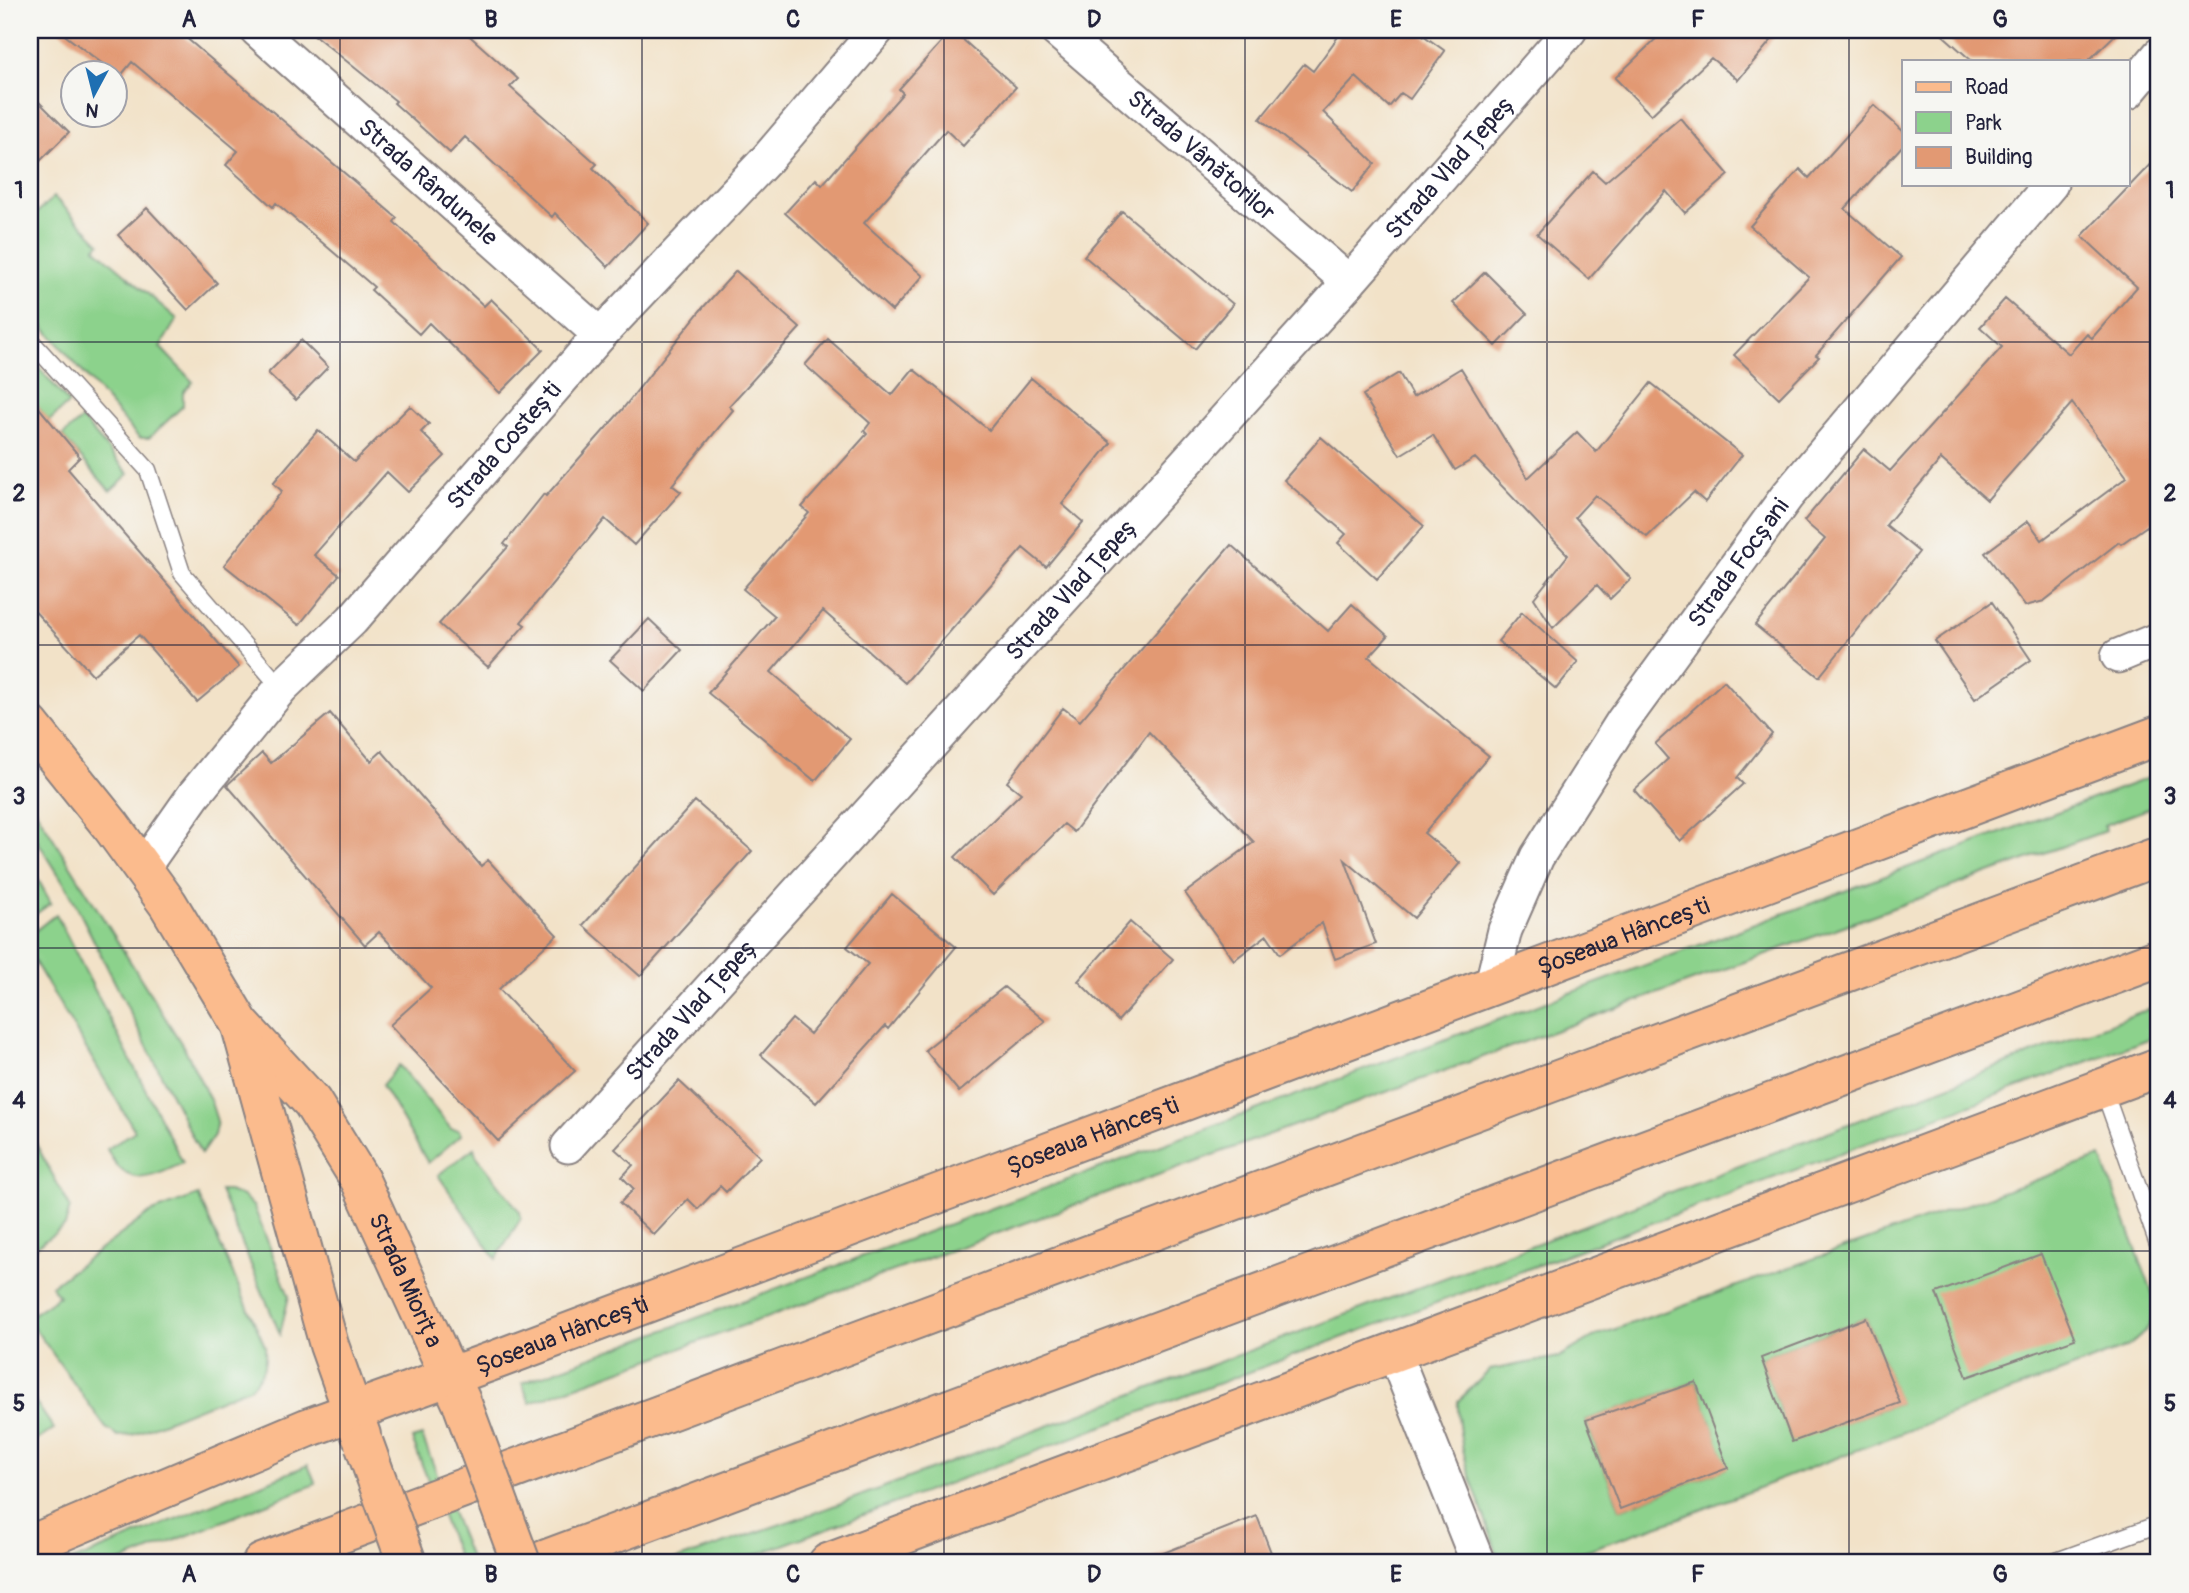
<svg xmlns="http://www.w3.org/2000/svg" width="2189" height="1593" font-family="Pangolin,sans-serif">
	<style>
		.green { fill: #8cd28c; stroke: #577a64; stroke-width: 2; fill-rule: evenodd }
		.building { fill: #e29973 }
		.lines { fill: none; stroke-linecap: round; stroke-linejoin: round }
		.service-casing { stroke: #8a8282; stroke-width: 19 }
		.minor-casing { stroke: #8a8282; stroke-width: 37 }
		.primary-casing { stroke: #8a8282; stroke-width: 42 }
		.trunk-casing { stroke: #8a8282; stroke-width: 42 }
		.service { stroke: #fff; stroke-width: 16 }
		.minor { stroke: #fff; stroke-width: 33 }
		.primary { stroke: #fbbb8d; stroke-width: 38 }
		.trunk { stroke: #fbbb8d; stroke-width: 38 }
		.primary-bridge-casing { stroke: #8a8282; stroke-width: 42; stroke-linecap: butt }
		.primary-bridge { stroke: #fbbb8d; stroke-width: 38 }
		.grid { fill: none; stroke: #22223b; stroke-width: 2; stroke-opacity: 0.55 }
		.labels { text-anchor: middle; stroke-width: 5; stroke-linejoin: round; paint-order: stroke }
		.street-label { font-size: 24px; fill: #22223b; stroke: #f6f6f2 }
		.neatline { fill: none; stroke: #22223b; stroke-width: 2.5 }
		.grid-label { font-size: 23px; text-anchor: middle; font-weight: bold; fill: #22223b }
	</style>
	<rect width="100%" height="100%" fill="#f6f6f2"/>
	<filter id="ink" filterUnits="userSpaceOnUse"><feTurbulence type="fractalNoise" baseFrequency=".0143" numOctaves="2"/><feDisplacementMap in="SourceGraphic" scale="14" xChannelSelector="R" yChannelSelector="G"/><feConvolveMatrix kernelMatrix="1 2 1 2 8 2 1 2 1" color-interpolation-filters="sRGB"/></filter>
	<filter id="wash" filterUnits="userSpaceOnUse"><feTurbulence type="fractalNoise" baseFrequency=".00686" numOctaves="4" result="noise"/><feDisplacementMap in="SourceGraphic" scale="28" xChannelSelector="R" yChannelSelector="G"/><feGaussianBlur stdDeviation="1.57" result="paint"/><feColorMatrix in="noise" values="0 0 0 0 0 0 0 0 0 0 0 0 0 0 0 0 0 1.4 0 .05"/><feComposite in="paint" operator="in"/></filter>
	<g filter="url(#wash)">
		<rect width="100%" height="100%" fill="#f2e2c8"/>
		<!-- green -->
		<path class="green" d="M54,197l46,46 -5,5 82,71 -17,28 33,35 -10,10v14l-34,32h-10l-109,-127v-92z
			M30,357l39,46 -20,18 -19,-23z
			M82,419l47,55 -19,17 -48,-55z
			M2159,774v31l-55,20 1,6 -1575,572 -8,-20z
			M30,801l156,250 25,51 6,19 -3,14 -13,19 -132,-263 -39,-62z
			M30,865l21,38 -21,15z
			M56,914l127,249c-34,16 -57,27 -76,-14l28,-18 -105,-177v-19z
			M2159,1005v30l-1425,528h-67l158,-54 721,-269z
			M399,1065l52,64 8,1 2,5 -33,28 -46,-78z
			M30,1133l40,74 -5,19 -35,25z
			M474,1148l2,7 44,57 1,6 -25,41 -58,-84z
			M2101,1157l53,140c3,25 -8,36 -27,50l-450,172 -127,44h-43l-10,-10c-16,-48 -41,-101 -39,-152l32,-31 69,-13 34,-20zM1866,1318l33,85 -107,38 -31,-83zM1696,1382l31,86 -107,41 -34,-89z
			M228,1191l15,5 11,11 35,89 -9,38 -60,-143z
			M198,1195l67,151c1,20 -1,28 -16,42l-117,47 -14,1 -12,-8 -76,-106v-6l29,-20 -8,-10 99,-73z
			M30,1394l24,35 -24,16z
			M422,1436l50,127h-12l-48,-124z
			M308,1465l8,19 -197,79h-51z"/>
		<g id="blocks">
			<!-- building -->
			<path class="building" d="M58,30h119l220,188 -3,4 90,84 7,-7 52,51 -43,43 -71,-70 -10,11 -48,-44 3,-3 -98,-84 -3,4 -47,-42 12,-14 -106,-89 -14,17 -2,-5z
				M308,30h155l55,49 -8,8 87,77 -4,4 55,55 -40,44 -53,-54 -3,4 -87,-80 -15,16 -56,-50 2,-2z
				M952,30l64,57 -53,59 -17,-16 -82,93 59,53 -31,35 -107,-98 31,-34 6,6 81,-92 -4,-4z
				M1343,30h73l29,21 -35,48 -9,-6 -12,14 -33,-30 -33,35 52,51 -23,29 -92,-73 44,-55 9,7z
				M1665,30h115l-42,50 -27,-22 -60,57 -36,-37z
				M1937,30h183l-32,31h-116z
				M30,93l39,39 -39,39z
				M1874,105l30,27v12l-59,65 56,48 -85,98 3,2 -40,41 -45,-43 75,-78 -59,-51 50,-57 9,9z
				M1680,118l49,57 -44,38 -19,-22 -77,88 -52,-45 56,-63 12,11z
				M2159,155v366l-2,-2 -36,25 -2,-2 -75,59 -19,5 -40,-53 43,-32 14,19 85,-63 -55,-74 -85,97 -46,-41 -55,66 33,27 -100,125 -64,-52 70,-86 -21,-18 60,-72 26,22 112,-124 -22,-20 25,-28 64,55 18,-20 5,4 45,-51 -55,-51z
				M147,208l70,75 -29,27 -70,-75z
				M1122,211l111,93 -38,45 -111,-93z
				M736,271l64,57 -71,78 4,4 -61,75 9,7 -47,53 -29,-26 -84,103 4,3 -37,42 -49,-43 69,-77 -4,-3 40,-50 2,2 75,-85 79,-100z
				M1485,272l42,42 -31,32 -43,-43z
				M828,339l64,56 21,-26 76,61 42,-52 80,65 -49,61 21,18 -37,45 -23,-19 -118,135 -82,-72 -52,61 79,67 -35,42 -107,-88 67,-77 -32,-27 66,-76 -7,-6 65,-73 -3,-3 6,-8 -65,-58z
				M301,340l27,27 -32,33 -28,-27z
				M1461,368l67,110 49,-46 19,20 55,-69 91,72 -37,47 -11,-10 -47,45 -52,-42 -20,22 56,62 -21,20 -13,-14 -44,43 -19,-30 34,-43 -93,-97 -20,12 -22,-35 -33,20 -37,-60 36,-22 14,24z
				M30,397l50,60 -12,12 171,198 -42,35 -58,-67 -46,40 -63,-69z
				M410,406l19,18 -8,8 24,24 -37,36 -21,-20 -73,83 25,20 -40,50 -75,-60 58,-74 -9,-8 45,-53 36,32z
				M1321,437l103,89 -47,53 -39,-36 8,-9 -62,-54z
				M1231,545l97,86 24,-27 36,32 -19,21 120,99 -65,77 36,30 -46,55 -69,-58 31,84 -41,15 -13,-36 -42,31 -13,-19 -33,25 -49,-67 69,-51 -105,-110 -75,100 -10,-8 -71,71 -38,-38 66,-64 -14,-11 56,-74 17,13z
				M1992,602l39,58 -56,39 -40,-58z
				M1522,612l56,50 -22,27 -58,-48z
				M649,619l33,31 -38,41 -34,-31z
				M1724,681l48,53 -35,44 6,6 -63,57 -46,-51 34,-31 -13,-15z
				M330,713l41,48 11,-10 99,115 7,-6 69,75 -58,54 76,82 -77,70 -108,-116 41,-37 -52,-56 -14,13 -138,-160 35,-32 9,10z
				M695,801l57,50 -112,125 -57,-51z
				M892,894l64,53 -68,82 -3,-3 -69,77 -55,-48 31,-36 18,15 58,-70 -21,-17z
				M1130,922l43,37 -55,62 -40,-40z
				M1004,987l41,34 -86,71 -34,-42z
				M679,1081l81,76 -34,35 -6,-6 -22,23 -10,-10 -34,36 -34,-32 14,-14 -12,-12 11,-12 -18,-16z
				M2041,1254l34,85 -108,38 -31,-84z
				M1866,1318l34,85 -108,39 -31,-84z
				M1696,1382l32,86 -108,41 -34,-89z
				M1257,1516l18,47h-131l-1,-2z"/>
		</g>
	</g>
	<g filter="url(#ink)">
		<use href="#blocks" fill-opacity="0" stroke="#8a8282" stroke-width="2"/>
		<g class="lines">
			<!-- service casing -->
			<g class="service-casing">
				<path id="service" d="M30,340l118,130 34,103 99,115
					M2103,1088l56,159
					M2051,1563l108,-39"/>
			</g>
			<!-- minor casing -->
			<g class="minor-casing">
				<g id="minor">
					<path id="s1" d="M257,30l343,305"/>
					<path id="s2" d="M1056,30l293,252"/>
					<path d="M2128,92l31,-37"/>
					<path d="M2118,656l41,-17"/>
					<path id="s3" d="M142,869l52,-74 87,-107 71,-68 248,-285 167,-176 110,-129"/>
					<path id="s4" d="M1492,984l13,-54 32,-73 86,-136 164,-225 264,-312"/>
					<path id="s5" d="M568,1146l781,-864 221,-252"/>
					<path d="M1394,1352l84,211"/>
				</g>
			</g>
			<!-- primary casing -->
			<g class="primary-casing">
				<g id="primary">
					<path id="s6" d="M30,725l82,102 56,77 72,120 72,78 48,78 101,221"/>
					<path d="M242,1030l87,315 32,90"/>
					<path id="s7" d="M30,1545l277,-117 191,-69 1661,-624"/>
					<path d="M828,1563l1331,-496"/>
				</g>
			</g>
			<!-- trunk casing -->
			<g class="trunk-casing">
				<path id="trunk" d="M262,1563l1897,-707
					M536,1563l1623,-605"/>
			</g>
			<!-- service -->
			<use href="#service" class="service"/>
			<!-- minor -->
			<use href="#minor" class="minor"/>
			<!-- primary -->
			<use href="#primary" class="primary"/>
			<!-- trunk -->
			<use href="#trunk" class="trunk"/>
			<!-- primary-bridge casing -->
			<g class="primary-bridge-casing">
				<path id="primary-bridge" d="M463,1406l58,157
					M364,1444l43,119"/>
			</g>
			<!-- primary-bridge -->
			<use href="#primary-bridge" class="primary-bridge"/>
		</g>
	</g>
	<!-- grid -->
	<path class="grid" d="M340,30v1533M642,30v1533M944,30v1533M1245,30v1533M1547,30v1533M1849,30v1533M30,342h2129M30,645h2129M30,948h2129M30,1251h2129"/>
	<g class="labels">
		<!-- street labels -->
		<g class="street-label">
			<text dy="8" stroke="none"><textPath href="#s2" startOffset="192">Strada Vânătorilor</textPath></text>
			<text dy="8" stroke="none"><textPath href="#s5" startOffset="1318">Strada Vlad Țepeș</textPath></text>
			<text dy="8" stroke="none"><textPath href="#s1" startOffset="229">Strada Rândunele</textPath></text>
			<text dy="8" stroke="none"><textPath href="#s3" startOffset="558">Strada Costești</textPath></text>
			<text dy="8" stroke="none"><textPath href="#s4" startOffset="492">Strada Focșani</textPath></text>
			<text dy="8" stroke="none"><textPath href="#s5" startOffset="751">Strada Vlad Țepeș</textPath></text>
			<text dy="8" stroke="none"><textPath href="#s7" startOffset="1706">Șoseaua Hâncești</textPath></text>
			<text dy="8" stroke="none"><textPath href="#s5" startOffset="184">Strada Vlad Țepeș</textPath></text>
			<text dy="8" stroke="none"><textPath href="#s7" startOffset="1139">Șoseaua Hâncești</textPath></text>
			<text dy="8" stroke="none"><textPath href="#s6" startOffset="674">Strada Miorița</textPath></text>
			<text dy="8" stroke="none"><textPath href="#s7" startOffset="572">Șoseaua Hâncești</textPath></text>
		</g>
	</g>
	<!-- margin -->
	<rect width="2189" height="1593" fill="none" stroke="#f6f6f2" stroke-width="77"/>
	<!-- legend -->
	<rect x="1902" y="60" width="228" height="126" fill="#f6f6f2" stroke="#a1a1a9" stroke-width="2"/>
	<rect x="1916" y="82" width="35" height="10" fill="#fbbb8d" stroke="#a1a1a9" stroke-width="2"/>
	<text x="1965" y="94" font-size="21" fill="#22223b">Road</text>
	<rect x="1916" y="112" width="35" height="21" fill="#8cd28c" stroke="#a1a1a9" stroke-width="2"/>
	<text x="1965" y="130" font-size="21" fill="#22223b">Park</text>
	<rect x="1916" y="147" width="35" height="21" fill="#e29973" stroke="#a1a1a9" stroke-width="2"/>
	<text x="1965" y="164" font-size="21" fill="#22223b">Building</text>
	<!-- north arrow -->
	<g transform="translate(94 94) rotate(187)"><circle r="33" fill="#f6f6f2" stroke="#a1a1a9" stroke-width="2"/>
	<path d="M0-5L12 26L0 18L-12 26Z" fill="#1f6fb2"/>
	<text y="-10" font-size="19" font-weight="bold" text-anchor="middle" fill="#22223b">N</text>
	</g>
	<rect x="38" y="38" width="2112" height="1516" class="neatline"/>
	<g class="grid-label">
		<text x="189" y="27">A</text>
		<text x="491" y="27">B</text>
		<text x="793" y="27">C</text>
		<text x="1094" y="27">D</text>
		<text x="1396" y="27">E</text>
		<text x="1698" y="27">F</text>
		<text x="2000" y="27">G</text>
		<text x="19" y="198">1</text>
		<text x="2170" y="198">1</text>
		<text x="19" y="501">2</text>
		<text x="2170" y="501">2</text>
		<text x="19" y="804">3</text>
		<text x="2170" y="804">3</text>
		<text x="19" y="1108">4</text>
		<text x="2170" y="1108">4</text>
		<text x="19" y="1411">5</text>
		<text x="2170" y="1411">5</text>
		<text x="189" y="1582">A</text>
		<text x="491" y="1582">B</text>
		<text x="793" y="1582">C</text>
		<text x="1094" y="1582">D</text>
		<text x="1396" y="1582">E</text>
		<text x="1698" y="1582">F</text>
		<text x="2000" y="1582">G</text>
	</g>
</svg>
